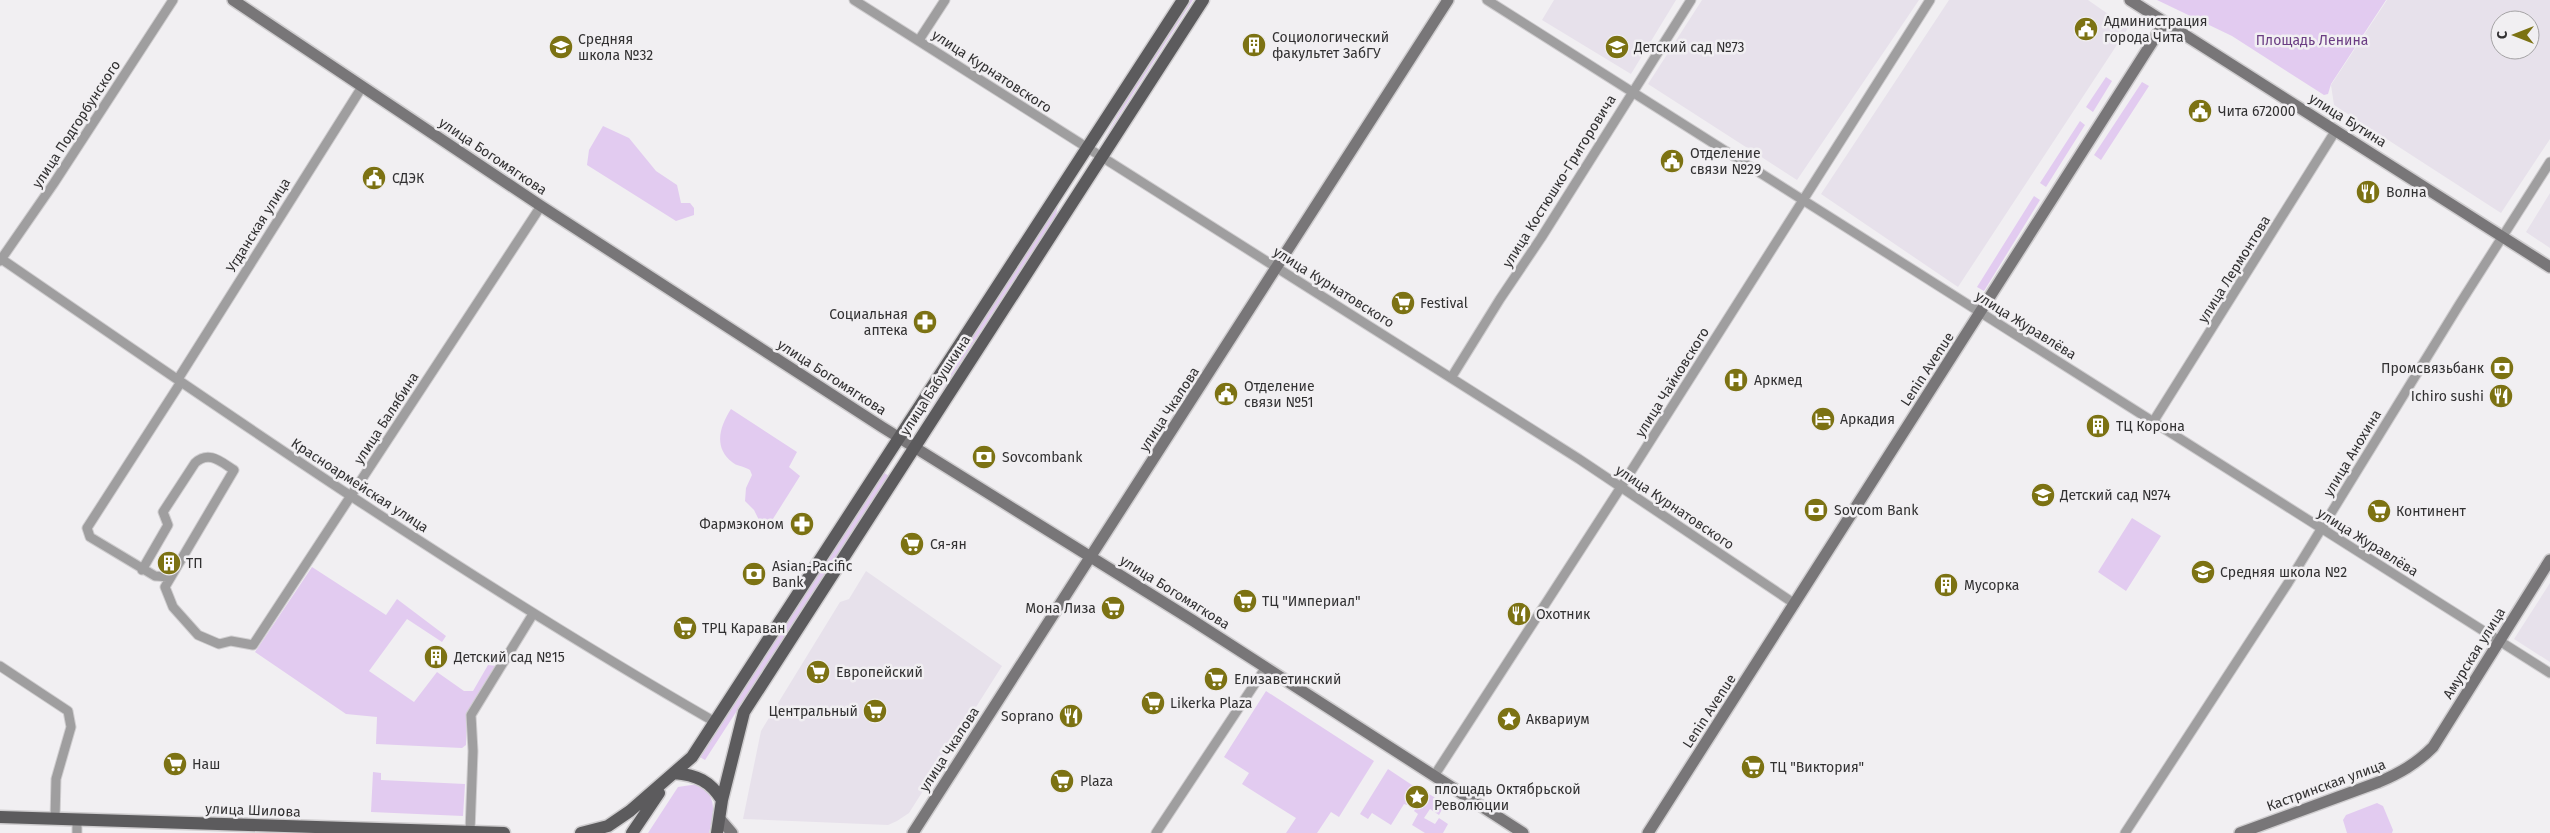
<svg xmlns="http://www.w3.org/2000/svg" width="2550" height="833" font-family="'Fira Sans',sans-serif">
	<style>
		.built { fill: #e7e1eb; fill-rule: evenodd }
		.green { fill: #e2cbf0 }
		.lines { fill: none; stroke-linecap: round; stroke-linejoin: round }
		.street-casing { stroke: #cfcdcf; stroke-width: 11 }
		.secondary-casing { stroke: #cfcdcf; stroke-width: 14 }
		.primary-casing { stroke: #cfcdcf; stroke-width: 15 }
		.street { stroke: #9f9e9f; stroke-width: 9 }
		.secondary { stroke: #787678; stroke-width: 11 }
		.primary { stroke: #5c5b5d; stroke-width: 12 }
		.labels { text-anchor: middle; stroke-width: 5; stroke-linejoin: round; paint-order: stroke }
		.poi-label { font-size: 14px; fill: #323132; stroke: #f1eff2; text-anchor: start }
		.park-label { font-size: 14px; fill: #6b3d83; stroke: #f1eff2 }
		.street-label { font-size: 14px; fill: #323132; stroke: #f1eff2 }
	</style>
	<rect width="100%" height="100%" fill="#f1eff2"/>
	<!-- built -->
	<path class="built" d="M1554,0h122l-45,74 -89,-54z
		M1702,0h217l-122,180 -149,-96z
		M1949,0h139l40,28 -170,259 -137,-93z
		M2387,0h163v139l-49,74 -167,-108 -3,-20zM2500,20h30v30h-30z
		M2550,193v55l-24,-16z
		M866,571l136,95 -93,147 -12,8 -9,4 -145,-6 18,-88 79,-129 9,-3z
		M2550,583v79l-36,-23z"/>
	<!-- green -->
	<path class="green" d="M1187,0h6l-89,139 19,-33 1,-7z
		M2157,0h229l-55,84 -3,10 -4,1 -92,-59z
		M2106,77l6,4 -19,31 -7,-5z
		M2142,82l7,4 -48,74 -7,-5z
		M2080,121l5,4 -39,62 -6,-4z
		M603,126l26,12 27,33 21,14 4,18h9l4,5v7l-18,6 -89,-56 2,-15z
		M1076,173l-18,32 -2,10 -133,205 28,-44v-6z
		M2034,196l6,4 -56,91 -7,-4z
		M731,409l66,43 -8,15 11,9 -29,46h-11l-6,-12 -9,-9 1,-13 6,-13 -2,-5c-6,-4 -14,-4 -18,-8 -19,-15 -12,-36 -1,-53z
		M883,472l6,4 -184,284 -7,-4z
		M2132,518l29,18 -35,55 -28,-19z
		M312,567l74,48 11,-16 49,37 -4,6 -35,-23 -38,52 45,31 23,-30 27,19h9l15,-26 9,1 -30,50 -1,29 -4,3 -86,-4 1,-27 -31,-3 -91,-62z
		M1266,691l108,70 -35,56 -8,-5 -14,21h-31l10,-15 -54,-34 7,-11 -25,-16z
		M1388,769l30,20 -11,16 -3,-1 -13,21 -19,-12 -4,6 -8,-5z
		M373,772l8,1v7l84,4 -2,32 -92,-4z
		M698,784c20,13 16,28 11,49h-61l30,-46z
		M1426,792l19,12 -6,11 -9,-6 -6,9 11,6 4,-6 9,6 -5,9h-18l-13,-8 6,-11 -4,-3z
		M2377,803l6,3 10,24 -1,3h-45l-4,-13 3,-5z"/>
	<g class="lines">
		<!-- street casing -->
		<g class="street-casing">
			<path id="street" d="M854,0l725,459 216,145
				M1487,0l1063,673
				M919,40l26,-40
				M0,258c234,161 468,322 715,464
				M0,261l54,-78 119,-183
				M1451,378l49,-79 41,-61 150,-238
				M178,379l184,-292
				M2153,422l183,-292
				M142,570l26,-45 -5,-13 32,-49c14,-13 26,-1 39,7l-69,117 8,20 25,28 21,9 12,-3 22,4 288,-439
				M171,577l-16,-1 -65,-39 -3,-9 94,-146
				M0,666l68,45 3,16 -15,52 -1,40
				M1434,776l187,-289 309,-487
				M470,832l3,-81 -2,-36 62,-101
				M77,833v-14
				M1156,833l110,-166
				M2125,833l163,-250 171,-278 91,-143"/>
		</g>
		<!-- secondary casing -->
		<g class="secondary-casing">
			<path id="secondary" d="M233,0l308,206 341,221 310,193 331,213
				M2130,0l420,267
				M720,819l12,14
				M913,833l535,-833
				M1648,833l517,-811
				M2240,833l139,-51c21,-9 37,-18 54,-35l117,-187"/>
		</g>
		<!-- primary casing -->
		<g class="primary-casing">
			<path id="primary" d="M674,773c23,2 36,8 48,27
				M0,817l504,16
				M581,833l27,-7 22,-15 62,-54 491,-757
				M632,833l27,-40
				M717,833l5,-33 22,-88 459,-712"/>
		</g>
		<!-- street -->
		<use href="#street" class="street"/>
		<!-- secondary -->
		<use href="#secondary" class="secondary"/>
		<!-- primary -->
		<use href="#primary" class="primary"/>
	</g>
	<!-- icons -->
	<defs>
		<g id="civic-disc" transform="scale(1.25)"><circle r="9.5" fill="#7c7213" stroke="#f1eff2"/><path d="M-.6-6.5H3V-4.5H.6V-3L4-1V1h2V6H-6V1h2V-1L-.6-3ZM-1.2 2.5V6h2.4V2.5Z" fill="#fff"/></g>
		<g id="building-disc" transform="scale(1.25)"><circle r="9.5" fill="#7c7213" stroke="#f1eff2"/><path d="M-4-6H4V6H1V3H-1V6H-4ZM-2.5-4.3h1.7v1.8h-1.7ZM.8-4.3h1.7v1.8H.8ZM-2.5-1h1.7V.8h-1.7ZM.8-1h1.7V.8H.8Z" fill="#fff"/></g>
		<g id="school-disc" transform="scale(1.25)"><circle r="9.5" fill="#7c7213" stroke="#f1eff2"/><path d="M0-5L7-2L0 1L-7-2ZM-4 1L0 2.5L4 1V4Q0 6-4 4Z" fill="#fff"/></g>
		<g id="restaurant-disc" transform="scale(1.25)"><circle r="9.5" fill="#7c7213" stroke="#f1eff2"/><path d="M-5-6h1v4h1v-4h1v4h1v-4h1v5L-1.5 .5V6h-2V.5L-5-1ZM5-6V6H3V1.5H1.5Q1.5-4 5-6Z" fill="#fff"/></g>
		<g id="supermarket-disc" transform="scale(1.25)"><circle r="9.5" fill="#7c7213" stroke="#f1eff2"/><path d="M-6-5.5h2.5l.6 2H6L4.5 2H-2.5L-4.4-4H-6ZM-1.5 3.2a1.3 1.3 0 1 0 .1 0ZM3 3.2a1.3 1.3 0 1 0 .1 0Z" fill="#fff"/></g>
		<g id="pharmacy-disc" transform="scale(1.25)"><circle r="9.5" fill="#7c7213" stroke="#f1eff2"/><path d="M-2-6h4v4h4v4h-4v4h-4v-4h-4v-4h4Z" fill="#fff"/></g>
		<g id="bank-disc" transform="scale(1.25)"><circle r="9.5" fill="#7c7213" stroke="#f1eff2"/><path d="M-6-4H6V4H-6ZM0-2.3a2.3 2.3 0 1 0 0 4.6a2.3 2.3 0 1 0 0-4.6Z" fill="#fff"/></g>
		<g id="hospital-disc" transform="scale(1.25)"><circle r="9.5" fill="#7c7213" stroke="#f1eff2"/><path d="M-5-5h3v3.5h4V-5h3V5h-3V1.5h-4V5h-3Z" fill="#fff"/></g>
		<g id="hotel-disc" transform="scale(1.25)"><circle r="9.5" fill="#7c7213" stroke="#f1eff2"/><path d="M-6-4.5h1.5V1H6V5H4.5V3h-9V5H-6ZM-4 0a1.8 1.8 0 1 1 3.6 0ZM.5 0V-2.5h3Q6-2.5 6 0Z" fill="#fff"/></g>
		<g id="sight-disc" transform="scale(1.25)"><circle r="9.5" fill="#7c7213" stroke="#f1eff2"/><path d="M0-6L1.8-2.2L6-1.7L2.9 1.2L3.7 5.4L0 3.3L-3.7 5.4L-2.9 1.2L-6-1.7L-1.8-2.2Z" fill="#fff"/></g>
	</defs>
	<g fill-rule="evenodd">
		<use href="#civic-disc" x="2086" y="29"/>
		<use href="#building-disc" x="1254" y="45"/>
		<use href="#school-disc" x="561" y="47"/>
		<use href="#school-disc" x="1617" y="47"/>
		<use href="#civic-disc" x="2200" y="111"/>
		<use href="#civic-disc" x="1672" y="161"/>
		<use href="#civic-disc" x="374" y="178"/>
		<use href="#restaurant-disc" x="2368" y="192"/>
		<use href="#supermarket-disc" x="1403" y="303"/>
		<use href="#pharmacy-disc" x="925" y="322"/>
		<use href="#bank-disc" x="2502" y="368"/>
		<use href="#hospital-disc" x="1736" y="380"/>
		<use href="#civic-disc" x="1226" y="394"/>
		<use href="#restaurant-disc" x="2501" y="396"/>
		<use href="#hotel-disc" x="1823" y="419"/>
		<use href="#building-disc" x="2098" y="426"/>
		<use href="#bank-disc" x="984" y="457"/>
		<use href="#school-disc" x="2043" y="495"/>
		<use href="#bank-disc" x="1816" y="510"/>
		<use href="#supermarket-disc" x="2379" y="511"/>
		<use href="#pharmacy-disc" x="802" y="524"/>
		<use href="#supermarket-disc" x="912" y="544"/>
		<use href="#building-disc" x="169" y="563"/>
		<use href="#school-disc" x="2203" y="572"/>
		<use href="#bank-disc" x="754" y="574"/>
		<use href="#building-disc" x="1946" y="585"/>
		<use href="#supermarket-disc" x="1245" y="601"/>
		<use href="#supermarket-disc" x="1113" y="608"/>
		<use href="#restaurant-disc" x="1519" y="614"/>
		<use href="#supermarket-disc" x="685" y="628"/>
		<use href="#building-disc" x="436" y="657"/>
		<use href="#supermarket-disc" x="818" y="672"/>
		<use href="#supermarket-disc" x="1216" y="679"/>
		<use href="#supermarket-disc" x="1153" y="703"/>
		<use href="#supermarket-disc" x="875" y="711"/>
		<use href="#restaurant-disc" x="1071" y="716"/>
		<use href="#sight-disc" x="1509" y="719"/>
		<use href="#supermarket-disc" x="175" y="764"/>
		<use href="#supermarket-disc" x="1753" y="767"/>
		<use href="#supermarket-disc" x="1062" y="781"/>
		<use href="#sight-disc" x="1417" y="797"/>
	</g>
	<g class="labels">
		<!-- poi labels -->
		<g class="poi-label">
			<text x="2104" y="26">Администрация<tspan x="2104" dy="16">города Чита</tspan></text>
			<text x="1272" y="42">Социологический<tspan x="1272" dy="16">факультет ЗабГУ</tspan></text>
			<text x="578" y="44">Средняя<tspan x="578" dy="16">школа №32</tspan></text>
			<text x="1634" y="52">Детский сад №73</text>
			<text x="2218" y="116">Чита 672000</text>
			<text x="1690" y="158">Отделение<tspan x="1690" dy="16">связи №29</tspan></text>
			<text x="392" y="183">СДЭК</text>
			<text x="2386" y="197">Волна</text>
			<text x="1420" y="308">Festival</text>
			<text x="908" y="319" text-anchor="end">Социальная<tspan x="908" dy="16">аптека</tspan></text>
			<text x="2484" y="373" text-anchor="end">Промсвязьбанк</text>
			<text x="1754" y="385">Аркмед</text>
			<text x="1244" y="391">Отделение<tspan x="1244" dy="16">связи №51</tspan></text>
			<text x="2484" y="401" text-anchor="end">Ichiro sushi</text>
			<text x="1840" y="424">Аркадия</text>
			<text x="2116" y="431">ТЦ Корона</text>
			<text x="1002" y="462">Sovcombank</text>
			<text x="2060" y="500">Детский сад №74</text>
			<text x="1834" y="515">Sovcom Bank</text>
			<text x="2396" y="516">Континент</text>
			<text x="784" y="529" text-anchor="end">Фармэконом</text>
			<text x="930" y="549">Ся-ян</text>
			<text x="186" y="568">ТП</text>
			<text x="772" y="571">Asian-Pacific<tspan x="772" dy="16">Bank</tspan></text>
			<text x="2220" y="577">Средняя школа №2</text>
			<text x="1964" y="590">Мусорка</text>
			<text x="1262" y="606">ТЦ "Империал"</text>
			<text x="1096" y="613" text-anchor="end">Мона Лиза</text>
			<text x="1536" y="619">Охотник</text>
			<text x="702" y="633">ТРЦ Караван</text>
			<text x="454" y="662">Детский сад №15</text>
			<text x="836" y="677">Европейский</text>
			<text x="1234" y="684">Елизаветинский</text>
			<text x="1170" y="708">Likerka Plaza</text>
			<text x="858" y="716" text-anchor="end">Центральный</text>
			<text x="1054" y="721" text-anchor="end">Soprano</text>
			<text x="1526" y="724">Аквариум</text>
			<text x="192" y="769">Наш</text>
			<text x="1770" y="772">ТЦ "Виктория"</text>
			<text x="1080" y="786">Plaza</text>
			<text x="1434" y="794">площадь Октябрьской<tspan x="1434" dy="16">Революции</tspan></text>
		</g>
		<!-- park labels -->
		<g class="park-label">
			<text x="2312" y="45">Площадь Ленина</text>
		</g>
		<!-- street labels -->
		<g class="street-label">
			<text transform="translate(992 71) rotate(33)" y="5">улица Курнатовского</text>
			<text transform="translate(2348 120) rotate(32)" y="5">улица Бутина</text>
			<text transform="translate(76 124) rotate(-57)" y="5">улица Подгорбунского</text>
			<text transform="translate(493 156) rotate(34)" y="5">улица Богомягкова</text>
			<text transform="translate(1559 181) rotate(-58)" y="5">улица Костюшко-Григоровича</text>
			<text transform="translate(258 225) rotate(-58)" y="5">Угданская улица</text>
			<text transform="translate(2234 269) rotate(-58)" y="5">улица Лермонтова</text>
			<text transform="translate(1334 287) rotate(32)" y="5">улица Курнатовского</text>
			<text transform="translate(2026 325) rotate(32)" y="5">улица Журавлёва</text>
			<text transform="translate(1927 369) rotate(-57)" y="5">Lenin Avenue</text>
			<text transform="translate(832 377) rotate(33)" y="5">улица Богомягкова</text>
			<text transform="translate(1672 382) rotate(-58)" y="5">улица Чайковского</text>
			<text transform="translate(935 385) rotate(-57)" y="5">улица Бабушкина</text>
			<text transform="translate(1169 409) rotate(-57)" y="5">улица Чкалова</text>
			<text transform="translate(386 418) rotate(-57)" y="5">улица Балябина</text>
			<text transform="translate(2352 453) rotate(-59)" y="5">улица Анохина</text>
			<text transform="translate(360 485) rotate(33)" y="5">Красноармейская улица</text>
			<text transform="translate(1675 507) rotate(34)" y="5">улица Курнатовского</text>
			<text transform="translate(2368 542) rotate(32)" y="5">улица Журавлёва</text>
			<text transform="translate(1175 592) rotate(32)" y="5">улица Богомягкова</text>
			<text transform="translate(2474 653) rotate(-58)" y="5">Амурская улица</text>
			<text transform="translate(1709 711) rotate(-57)" y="5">Lenin Avenue</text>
			<text transform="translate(949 749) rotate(-57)" y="5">улица Чкалова</text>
			<text transform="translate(2326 785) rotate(-20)" y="5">Кастринская улица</text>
			<text transform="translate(253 810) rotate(2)" y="5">улица Шилова</text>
		</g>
	</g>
	<!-- north arrow -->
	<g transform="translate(2515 35) rotate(270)"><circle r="24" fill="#f1eff2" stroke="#a5a3a5"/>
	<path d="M0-4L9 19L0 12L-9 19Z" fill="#7c7213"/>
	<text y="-8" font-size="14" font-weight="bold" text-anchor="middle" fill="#323132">С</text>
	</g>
</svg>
